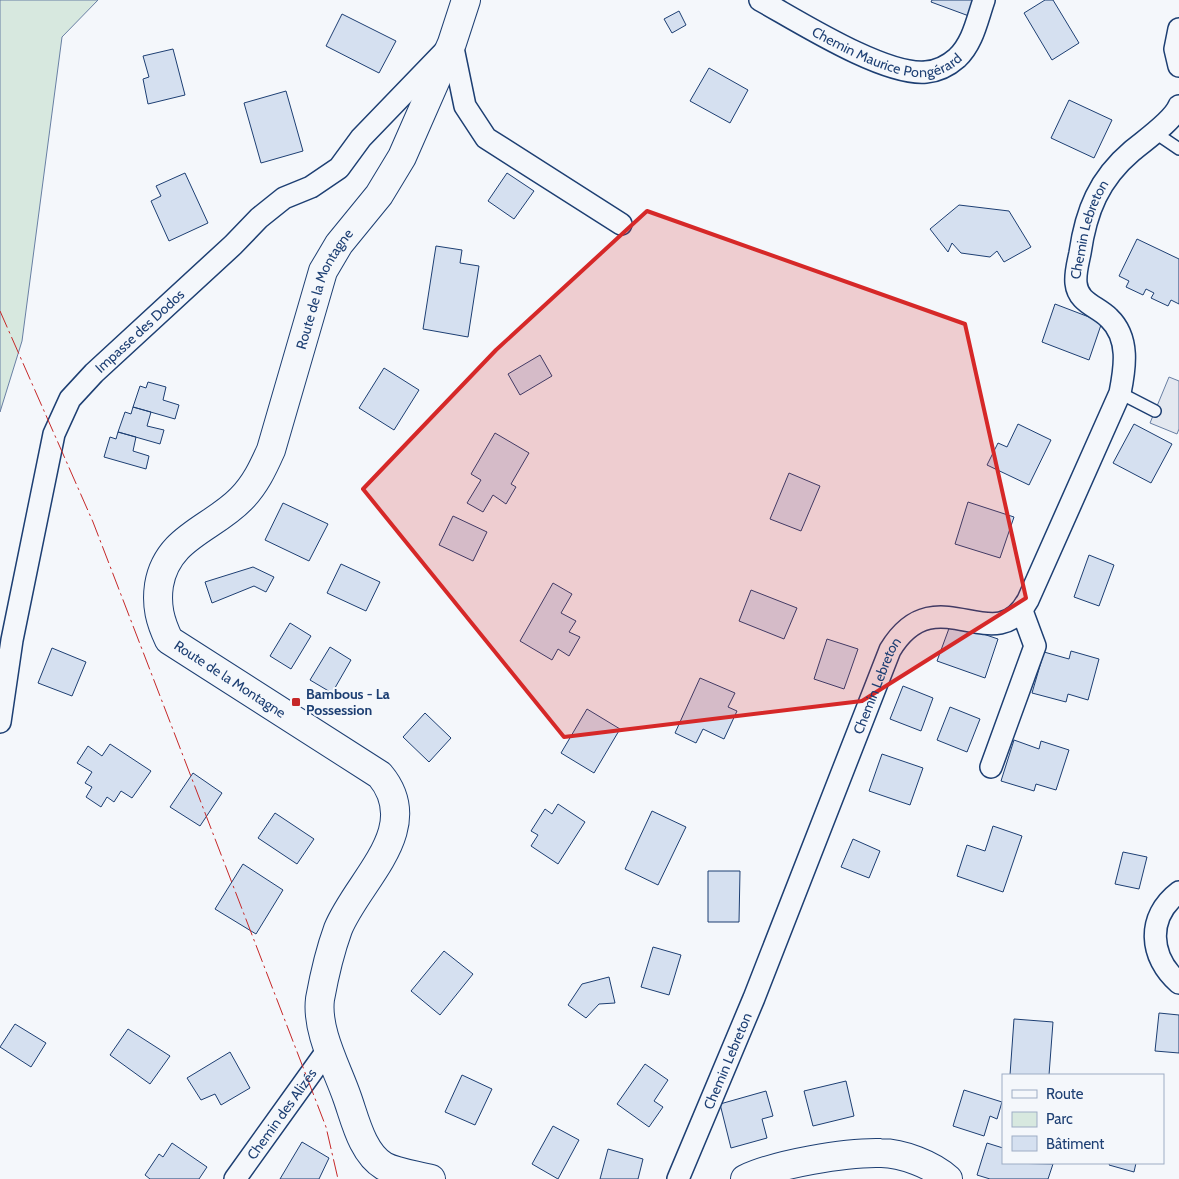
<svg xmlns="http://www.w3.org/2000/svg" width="1179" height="1179" font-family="Cabin,sans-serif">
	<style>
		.green { fill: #d7e8df; stroke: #687fa3 }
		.parking { fill: #e3e8f0; stroke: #687fa3 }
		.building { fill: #d5e0f0; stroke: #1d3f73 }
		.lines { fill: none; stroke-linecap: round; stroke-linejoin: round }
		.service-casing { stroke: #1d3f73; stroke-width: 14 }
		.minor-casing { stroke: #1d3f73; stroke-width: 24 }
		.secondary-casing { stroke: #1d3f73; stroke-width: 30 }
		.service { stroke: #f4f7fb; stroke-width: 11 }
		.minor { stroke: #f4f7fb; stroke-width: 21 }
		.secondary { stroke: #f4f7fb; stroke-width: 28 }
		.power { stroke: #c62828; stroke-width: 1; stroke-dasharray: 18 4 2.5 4; stroke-linecap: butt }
		.marked { fill: #d62828; fill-opacity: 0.2; stroke: #d62828; stroke-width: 4; stroke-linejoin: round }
		.poi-dot { fill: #c62828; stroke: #f4f7fb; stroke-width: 2 }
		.labels { text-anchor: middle; stroke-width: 4; stroke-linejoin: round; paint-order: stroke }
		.street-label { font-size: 14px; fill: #1d3f73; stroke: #f4f7fb }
		.poi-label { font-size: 14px; font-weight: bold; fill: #1d3f73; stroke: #f4f7fb; text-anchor: start }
	</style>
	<rect width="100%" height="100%" fill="#f4f7fb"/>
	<!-- green -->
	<path class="green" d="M0,0h98l-36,37 -40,304 -22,71z"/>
	<!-- parking -->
	<path class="parking" d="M1169,377l10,4v48l-2,5 -27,-11z"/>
	<!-- building -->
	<path class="building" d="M932,0h43l-6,16 -38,-14z
		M1045,0h8l26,43 -27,17 -28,-47z
		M679,11l7,14 -14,8 -8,-14z
		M342,14l54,27 -17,32 -53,-27z
		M173,49l12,46 -37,9 -5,-25 6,-2 -6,-21z
		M709,68l39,22 -18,33 -40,-22z
		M286,91l17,60 -42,12 -17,-60z
		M1069,100l43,20 -18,38 -43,-20z
		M185,173l23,50 -39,18 -18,-40 10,-5 -5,-10z
		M507,173l27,18 -20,28 -26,-18z
		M959,205l50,6 22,36 -27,15 -7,-11 -7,6 -29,-4 -9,-10 -4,9 -18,-23z
		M1137,239l42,20v45l-8,-4 -3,6 -17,-8 3,-5 -8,-4 -3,6 -17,-8 3,-6 -10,-5z
		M436,246l26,4 -2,13 19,3 -11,71 -45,-8z
		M1055,304l47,18 -13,38 -47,-18z
		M540,355l12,21 -32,19 -12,-21z
		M384,368l35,22 -25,40 -35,-22z
		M148,382l18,5 -3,13 16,5 -4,14 -42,-12 7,-21 6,2z
		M133,407l18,5 -4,14 17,4 -4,14 -42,-12 7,-20 6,2z
		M1018,424l33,16 -22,45 -42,-20 11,-22 9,4z
		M1134,424l38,20 -21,39 -38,-20z
		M118,432l18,5 -3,14 16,5 -3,13 -42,-12 6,-20 6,2z
		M495,433l34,20 -18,31 5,3 -10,17 -13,-9 -10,17 -16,-9 14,-23 -10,-6z
		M789,473l31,13 -19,45 -31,-12z
		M968,502l46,15 -14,41 -45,-14z
		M283,503l45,21 -19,37 -44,-21z
		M453,516l34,16 -14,29 -34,-16z
		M1089,555l25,10 -15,41 -25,-9z
		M341,564l39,18 -14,29 -39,-18z
		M253,567l21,10 -8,15 -12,-6 -42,17 -7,-21z
		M553,583l19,11 -11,19 15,8 -7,11 11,5 -11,19 -11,-7 -6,11 -32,-19z
		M751,590l46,18 -13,31 -45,-18z
		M290,623l21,13 -20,33 -21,-13z
		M951,623l47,16 -13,39 -48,-17z
		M827,639l31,10 -14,40 -30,-10z
		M330,647l21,13 -19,33 -22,-13z
		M52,648l34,14 -14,34 -34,-13z
		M1071,651l28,8 -11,41 -20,-6 -2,8 -34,-9 12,-41 25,7z
		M700,678l35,15 -7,14 9,4 -13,28 -21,-10 -7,14 -21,-10z
		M903,686l30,12 -12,33 -31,-12z
		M950,707l30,12 -13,33 -30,-12z
		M587,709l33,20 -26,44 -33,-20z
		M425,713l26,25 -22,24 -26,-25z
		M1014,740l25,9 2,-8 28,9 -13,40 -20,-6 -2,7 -33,-10z
		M110,744l41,27 -19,27 -11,-7 -7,11 -7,-5 -6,10 -15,-10 6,-10 -7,-4 7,-11 -15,-9 11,-17 14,10z
		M882,754l41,14 -13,37 -41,-14z
		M193,773l29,20 -22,33 -30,-19z
		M558,804l27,18 -27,42 -27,-18 7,-11 -7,-4 14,-22 7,5z
		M652,811l34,16 -28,58 -33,-16z
		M275,813l39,26 -17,25 -39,-26z
		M993,826l29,10 -19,56 -46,-16 10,-31 18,6z
		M853,839l27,12 -11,27 -28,-11z
		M1123,852l24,5 -8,32 -24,-5z
		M243,864l40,26 -27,44 -41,-25z
		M708,871h32l-1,51h-31z
		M653,947l28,8 -12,40 -28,-8z
		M444,951l29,23 -33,41 -29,-24z
		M609,977l6,26 -16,1 -13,14 -18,-13 14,-21z
		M1159,1013l20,2v38l-24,-2z
		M1014,1019l39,3 -4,53h-39z
		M15,1024l31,19 -15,24 -31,-20z
		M128,1029l42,27 -20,28 -40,-29z
		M230,1052l20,36 -29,17 -6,-11 -14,6 -14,-22z
		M645,1064l23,16 -14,21 9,6 -14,20 -32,-23z
		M462,1075l30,14 -17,36 -30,-13z
		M846,1081l8,35 -41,10 -9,-35z
		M964,1090l38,12 -5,17 -7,-3 -6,20 -31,-10z
		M766,1091l7,25 -11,3 5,19 -36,10 -11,-44z
		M553,1126l26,14 -21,39 -26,-15z
		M302,1142l27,16 -10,21h-39z
		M172,1143l35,24 -8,12h-49l-5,-4 14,-21 4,3z
		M987,1143l16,5v15l50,1 -5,15h-58l-13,-4z
		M608,1149l35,10 -5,20h-38z
		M1110,1163h26l-2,9 -25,-7z"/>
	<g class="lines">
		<!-- service casing -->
		<g class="service-casing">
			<path id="service" d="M1154,132l25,17
				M1120,393l35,18"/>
		</g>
		<!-- minor casing -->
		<g class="minor-casing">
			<g id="minor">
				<path id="s1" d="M760,0c38,21 124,76 166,72 12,-1 22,-6 31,-14 16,-15 20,-38 27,-58"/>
				<path d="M1179,29l-4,20 4,17"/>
				<path d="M452,43l13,63 21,32 135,86"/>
				<path id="s2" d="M0,722l12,-82 42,-206 16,-35 24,-26 139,-128 26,-27 25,-20 27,-11 28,-19 22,-30 82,-85"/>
				<path d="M991,767l44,-121 -13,-35"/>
				<path d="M1179,892c-33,25 -30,65 0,91"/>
				<path id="s3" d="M235,1179l94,-131"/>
				<path id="s4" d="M678,1179l76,-181 136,-348c46,-76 104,12 138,-50l92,-207c5,-25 10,-55 -11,-75 -12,-12 -31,-15 -33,-35 -1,-10 2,-20 4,-30 6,-42 19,-74 52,-102 13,-11 41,-30 47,-45"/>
			</g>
		</g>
		<!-- secondary casing -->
		<g class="secondary-casing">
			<g id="secondary">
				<path id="s5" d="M431,1179c-14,-4 -34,-6 -47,-13 -22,-13 -29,-47 -37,-69 -10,-29 -31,-66 -27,-98 4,-22 10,-48 18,-70 20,-49 87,-100 42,-154l-211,-135c-9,-19 -13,-34 -10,-55 8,-48 53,-56 82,-86 14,-14 22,-31 30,-49l52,-179 16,-27 40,-49 23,-38 50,-114 14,-43"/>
				<path d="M745,1179c31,-15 102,-27 136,-26 21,0 52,12 67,26"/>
			</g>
		</g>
		<!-- service -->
		<use href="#service" class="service"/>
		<!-- minor -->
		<use href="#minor" class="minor"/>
		<!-- secondary -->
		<use href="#secondary" class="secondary"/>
		<!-- power -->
		<path class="power" d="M0,311l93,211 233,605 12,52"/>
	</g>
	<!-- marked area -->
	<path class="marked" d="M647,211l318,113 61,274 -164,103 -298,36 -201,-248 133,-139z"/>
	<!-- markers -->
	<rect class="poi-dot" x="291" y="697" width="10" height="10" rx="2.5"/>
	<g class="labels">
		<!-- street labels -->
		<g class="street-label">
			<text dy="5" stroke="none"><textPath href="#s1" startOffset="141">Chemin Maurice Pongérard</textPath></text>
			<text dy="5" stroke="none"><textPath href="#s4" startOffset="1142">Chemin Lebreton</textPath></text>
			<text dy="5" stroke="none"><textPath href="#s5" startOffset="1134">Route de la Montagne</textPath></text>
			<text dy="5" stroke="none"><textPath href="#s2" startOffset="429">Impasse des Dodos</textPath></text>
			<text transform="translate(230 679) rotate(33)" y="5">Route de la Montagne</text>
			<text dy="5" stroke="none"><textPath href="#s4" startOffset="532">Chemin Lebreton</textPath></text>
			<text dy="5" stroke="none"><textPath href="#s4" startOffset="128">Chemin Lebreton</textPath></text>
			<text dy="5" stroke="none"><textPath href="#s3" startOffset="80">Chemin des Alizés</textPath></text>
		</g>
		<!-- poi labels -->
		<g class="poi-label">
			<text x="306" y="699">Bambous - La<tspan x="306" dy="16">Possession</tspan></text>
		</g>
	</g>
	<!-- legend -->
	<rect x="1002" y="1074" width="162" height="90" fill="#f4f7fb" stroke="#9eadc5"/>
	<rect x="1012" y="1090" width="25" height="8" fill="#f4f7fb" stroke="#9eadc5"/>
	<text x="1046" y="1099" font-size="15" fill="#1d3f73">Route</text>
	<rect x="1012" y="1112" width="25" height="15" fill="#d7e8df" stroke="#9eadc5"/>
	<text x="1046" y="1124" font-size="15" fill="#1d3f73">Parc</text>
	<rect x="1012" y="1136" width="25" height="15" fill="#d5e0f0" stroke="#9eadc5"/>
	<text x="1046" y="1149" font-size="15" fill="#1d3f73">Bâtiment</text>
</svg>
